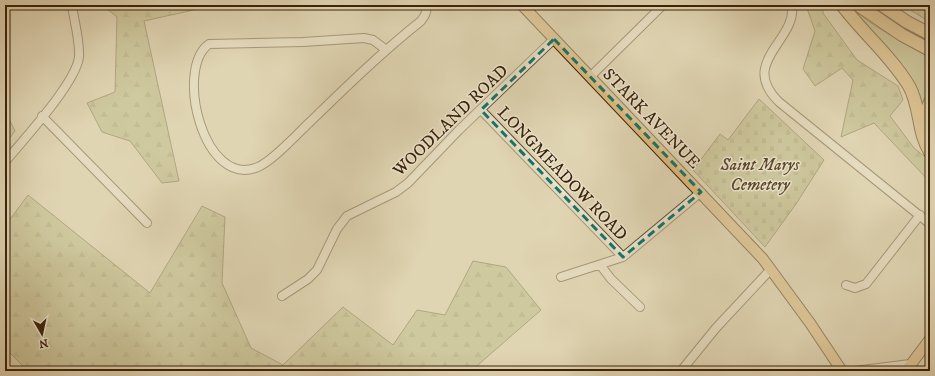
<svg xmlns="http://www.w3.org/2000/svg" width="935" height="376" font-family="'IM FELL DW Pica',serif">
	<style>
		.green { fill: #bbbb87; stroke: #7a6e48 }
		.forest { fill: url(#forest-firs); stroke: #7a6e48 }
		.cemetery { fill: url(#cemetery-stones); stroke: #7a6e48 }
		.lines { fill: none; stroke-linecap: round; stroke-linejoin: round }
		.minor-casing { stroke: #644f34; stroke-width: 10 }
		.major-casing { stroke: #3a2209; stroke-width: 12 }
		.highway-casing { stroke: #3a2209; stroke-width: 14 }
		.minor { stroke: #ebe4ce; stroke-width: 8 }
		.major { stroke: #e0ba7a; stroke-width: 10 }
		.highway { stroke: #e0ba7a; stroke-width: 12 }
		.marked { fill: none; stroke: #0f766e; stroke-width: 3; stroke-dasharray: 8 5; stroke-linejoin: round }
		.labels { text-anchor: middle; stroke-width: 3; stroke-linejoin: round; paint-order: stroke }
		.street-label { font-size: 17px; fill: #3a2209; stroke: #ebe4ce }
		.park-label { font-size: 17px; font-style: italic; fill: #5a4828; stroke: #ebe4ce }
	</style>
	<defs>
		<pattern id="forest-firs" width="22" height="20" patternUnits="userSpaceOnUse"><rect width="22" height="20" fill="#bbbb87"/><path d="M5 1l3.5 6h-7zM16 11l3.5 6h-7z" fill="#a2a073"/></pattern>
		<pattern id="cemetery-stones" width="16" height="16" patternUnits="userSpaceOnUse"><rect width="16" height="16" fill="#bbbb87"/><path d="M2 7V4a2 2 0 0 1 4 0v3zM10 15v-3a2 2 0 0 1 4 0v3z" fill="#a2a073"/></pattern>
	</defs>
	<rect width="100%" height="100%" fill="#e0d5b3"/>
	<filter id="stains"><feTurbulence type="fractalNoise" baseFrequency=".005" numOctaves="4"/><feColorMatrix values="0 0 0 0 .2 0 0 0 0 .09 0 0 0 0 .02 0 0 0 .5 -.17"/></filter>
	<radialGradient id="worn" r=".72"><stop offset=".6" stop-color="#630" stop-opacity="0"/><stop offset="1" stop-color="#630" stop-opacity=".3"/></radialGradient>
	<!-- green -->
	<path class="green" d="M854,10l21,16 55,32v40l-9,12 -69,-98z"/>
	<!-- forest -->
	<path class="forest" d="M117,5h224l-143,4 -54,12 35,160 -17,2 -32,-42 -28,-9 -15,-29 28,-11 2,-75 -11,-9z
		M803,5h20v8l34,47 41,26 5,14 -13,16 24,32 16,13v21l-56,-59 -33,14 12,-57 -11,-12 -27,18 -12,-17 12,-38 -7,-20z
		M902,5h28v17z
		M5,111l10,20 -6,8 -4,-4z
		M28,195l122,98 52,-87 23,11 -3,66 29,65 32,17 60,-58 50,38 24,-35 28,5 28,-54 33,6 35,43 -70,61h-443l-23,-23v-122z"/>
	<!-- cemetery -->
	<path class="cemetery" d="M759,99l65,61 -28,44 -31,43 -72,-77 27,-36 8,6z"/>
	<g class="lines">
		<!-- minor casing -->
		<g class="minor-casing">
			<path id="minor" d="M792,5c5,36 -54,57 -13,97l151,122
				M385,49l-12,-9 -9,-2 -61,4 -94,2c-35,25 -5,146 49,123 16,-7 40,-34 53,-46 36,-35 71,-69 110,-100l4,-6 3,-10
				M590,77l73,-72
				M481,110l142,147
				M42,116l105,107
				M5,162c18,-22 71,-79 74,-105 1,-17 -5,-36 -7,-52
				M601,266l10,13 29,28
				M561,277l62,-20 78,-65
				M846,285l9,3 11,-4 54,-69
				M282,296l26,-17 9,-9 20,-41 10,-13 49,-24 12,-9 51,-53 95,-91
				M681,371l35,-43 55,-59
				M854,371l56,-7"/>
		</g>
		<!-- major casing -->
		<g class="major-casing">
			<path id="major" d="M522,5l241,254 47,64 32,48
				M906,371l24,-32"/>
		</g>
		<!-- highway casing -->
		<g class="highway-casing">
			<path id="highway" d="M842,5c21,28 49,51 67,81 12,21 8,45 21,66
				M858,5l44,30 28,15
				M882,5l25,17 23,12
				M926,130v-18l4,-10"/>
		</g>
		<!-- minor -->
		<use href="#minor" class="minor"/>
		<!-- major -->
		<use href="#major" class="major"/>
		<!-- highway -->
		<use href="#highway" class="highway"/>
	</g>
	<!-- marked area -->
	<path d="M0 0H935V376H0ZM554,39l147,153 -78,65 -142,-147z" fill="#e0d5b3" fill-opacity=".55" fill-rule="evenodd"/>
	<path class="marked" d="M554,39l147,153 -78,65 -142,-147z"/>
	<g class="labels">
		<!-- street labels -->
		<g class="street-label">
			<text transform="translate(652 118) rotate(46)" y="6">STARK AVENUE</text>
			<text transform="translate(450 120) rotate(-44)" y="6">WOODLAND ROAD</text>
			<text transform="translate(563 173) rotate(46)" y="6">LONGMEADOW ROAD</text>
		</g>
		<!-- park labels -->
		<g class="park-label">
			<text x="760" y="170">Saint Marys<tspan x="760" dy="20">Cemetery</tspan></text>
		</g>
	</g>
	<!-- margin -->
	<rect width="935" height="376" fill="none" stroke="#e0d5b3" stroke-width="20"/>
	<rect x="6" y="6" width="923" height="364" fill="none" stroke="#3a2209" stroke-width="2"/>
	<rect x="10" y="10" width="915" height="356" fill="none" stroke="#3a2209"/>
	<!-- north arrow -->
	<g transform="translate(42 334) rotate(171)" stroke="#ebe4ce" stroke-width="3" paint-order="stroke">
	<path d="M0-3L7 15L0 10L-7 15Z" fill="#3a2209"/>
	<text y="-6" font-size="11" font-weight="bold" text-anchor="middle" fill="#3a2209">N</text>
	</g>
	<rect width="100%" height="100%" filter="url(#stains)"/>
	<rect width="100%" height="100%" fill="url(#worn)"/>
</svg>
